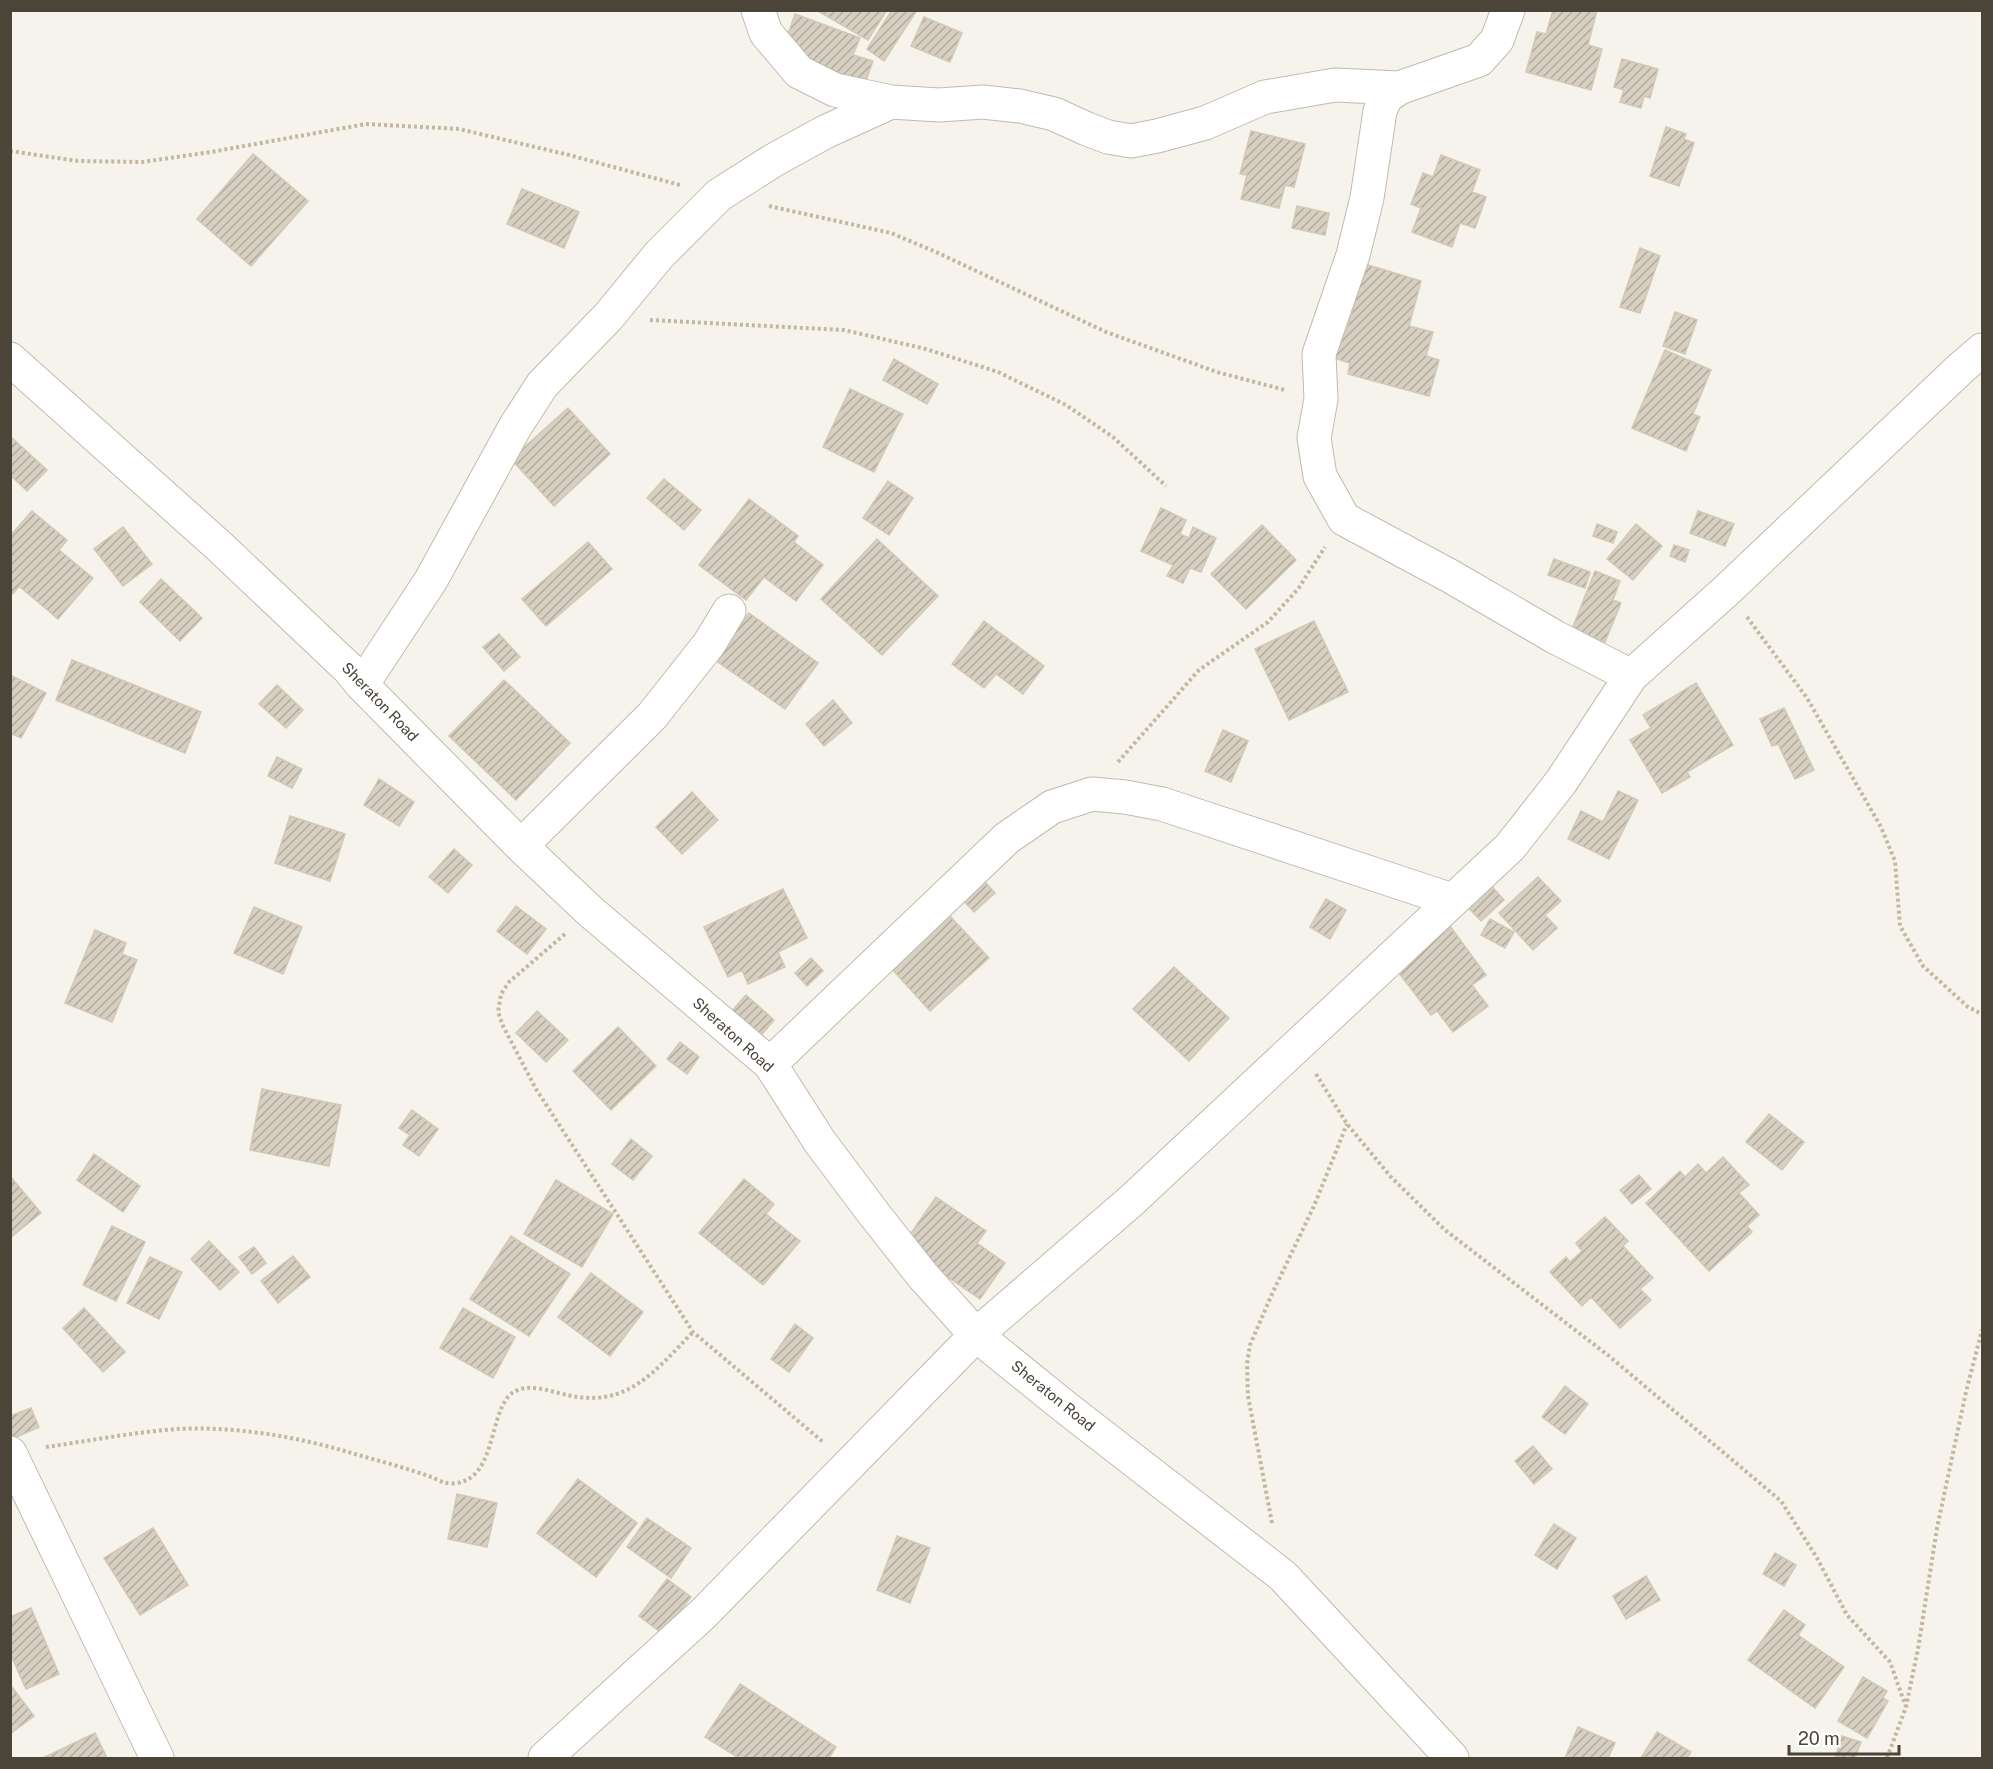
<svg xmlns="http://www.w3.org/2000/svg" width="1993" height="1769" font-family="'Public Sans',sans-serif">
	<style>
		.building { fill: url(#building-hatch); stroke: #d2c8b4; stroke-width: 1.5 }
		.lines { fill: none; stroke-linecap: round; stroke-linejoin: round }
		.street-casing { stroke: #c1bbae; stroke-width: 35 }
		.path { stroke: #c3b89f; stroke-width: 4; stroke-dasharray: 3 3; stroke-linecap: butt }
		.street { stroke: #fff; stroke-width: 33 }
		.labels { text-anchor: middle; stroke-width: 6; stroke-linejoin: round; paint-order: stroke }
		.street-label { font-size: 15px; fill: #4a4439; stroke: #fff }
	</style>
	<defs>
		<pattern id="building-hatch" width="6" height="6" patternUnits="userSpaceOnUse" patternTransform="scale(1.5)"><rect width="6" height="6" fill="#d7cfc1"/><path d="M-1 1l2-2M0 6l6-6M5 7l2-2" fill="none" stroke="#b0aa9e"/></pattern>
	</defs>
	<rect width="100%" height="100%" fill="#f5f3eb"/>
	<!-- building -->
	<path class="building" d="M816,10h71l-19,30z
		M892,10h25l-33,51 -17,-12z
		M1553,10h44l-9,35 14,4 -11,41 -65,-18 11,-40 9,2z
		M795,14l65,24 -7,17 20,6 -8,22 -87,-31 8,-21 3,1z
		M924,17l38,16 -12,29 -39,-16z
		M1622,59l36,10 -8,29 -6,-2 -3,12 -21,-6 4,-12 -10,-3z
		M1666,127l20,7 -2,5 10,4 -15,43 -29,-10z
		M1251,131l54,13 -11,43 -9,-2 -6,23 -38,-9 6,-24 -7,-1z
		M253,154l55,47 -57,65 -54,-47z
		M1441,155l39,15 -8,22 14,5 -11,31 -15,-5 -8,24 -40,-15 9,-24 -10,-4 12,-31 10,4z
		M522,189l57,23 -15,36 -57,-24z
		M1297,206l32,7 -4,22 -33,-7z
		M1640,248l20,8 -20,57 -20,-6z
		M1365,264l56,17 -12,45 24,6 -7,24 13,4 -10,36 -81,-22 2,-11 -16,-5 8,-30 5,1z
		M1675,312l22,8 -12,34 -22,-8z
		M1665,350l46,20 -18,44 7,3 -14,34 -54,-23z
		M894,359l44,25 -11,20 -44,-24z
		M850,389l53,25 -29,58 -51,-25z
		M568,408l42,46 -56,52 -43,-47z
		M10,436l37,34 -20,21 -17,-16z
		M664,479l37,31 -17,20 -37,-32z
		M888,481l25,17 -24,37 -26,-17z
		M749,499l49,37 -4,6 29,23 -27,36 -32,-24 -18,23 -47,-35z
		M1161,508l25,12 -6,14 9,4 4,-11 23,11 -15,34 -11,-4 -7,15 -16,-7 6,-11 -32,-14z
		M32,511l35,29 -8,10 34,28 -35,41 -39,-33 -6,8 -3,-2v-56z
		M1698,511l36,13 -9,22 -35,-13z
		M1597,524l20,8 -4,11 -20,-7z
		M1636,524l26,22 -29,34 -26,-21z
		M1262,525l34,35 -50,49 -35,-35z
		M123,527l29,37 -29,22 -29,-37z
		M877,539l61,57 -56,59 -61,-56z
		M588,542l24,27 -66,57 -24,-27z
		M1674,545l15,5 -4,12 -15,-6z
		M1554,559l36,13 -5,16 -37,-13z
		M1595,571l25,10 -7,19 8,3 -16,39 -33,-13z
		M161,579l41,39 -22,23 -40,-39z
		M749,613l69,50 -33,46 -70,-49z
		M984,621l60,45 -21,28 -27,-20 -12,14 -32,-24z
		M1314,621l34,71 -59,28 -34,-71z
		M499,634l21,23 -16,14 -21,-24z
		M72,660l129,52 -16,41 -129,-53z
		M10,675l36,18 -25,45 -11,-5z
		M504,680l66,63 -54,57 -67,-64z
		M1696,683l37,62 -46,27 3,5 -28,16 -32,-53 21,-12 -8,-13z
		M277,685l26,25 -17,18 -27,-24z
		M833,700l19,23 -28,23 -18,-22z
		M1784,708l30,62 -19,9 -17,-35 -6,2 -12,-27z
		M1223,730l25,11 -17,41 -26,-11z
		M277,757l25,12 -10,19 -24,-12z
		M379,779l35,23 -15,24 -35,-21z
		M1618,791l20,9 -29,59 -41,-20 13,-28 22,11z
		M692,792l26,28 -36,34 -26,-27z
		M290,816l55,18 -15,47 -55,-18z
		M454,849l18,16 -24,28 -19,-16z
		M976,872l19,21 -21,19 -19,-20z
		M1538,877l23,24 -16,14 12,13 -24,22 -34,-37z
		M1485,879l19,21 -23,21 -20,-21z
		M783,889l24,49 -29,14 7,15 -37,17 -6,-14 -14,7 -24,-50z
		M1326,899l20,11 -16,29 -20,-12z
		M516,906l30,23 -19,25 -30,-23z
		M254,907l48,20 -19,47 -49,-21z
		M948,914l41,44 -59,53 -40,-44z
		M1490,919l24,13 -9,16 -24,-13z
		M1447,922l39,53 -14,10 16,21 -35,26 -16,-21 -6,4 -39,-51z
		M95,930l31,13 -4,11 15,6 -25,62 -47,-19z
		M811,958l12,13 -16,15 -12,-13z
		M1174,967l55,51 -40,43 -56,-52z
		M746,995l28,25 -16,19 -29,-25z
		M537,1011l31,29 -22,22 -30,-29z
		M618,1027l38,39 -45,44 -38,-39z
		M680,1042l19,15 -12,17 -20,-15z
		M262,1089l79,16 -12,61 -79,-16z
		M412,1110l26,19 -19,27 -16,-11 7,-10 -11,-7z
		M1769,1114l35,28 -22,28 -36,-28z
		M631,1139l21,17 -19,24 -21,-16z
		M94,1154l46,32 -17,26 -46,-32z
		M1723,1157l26,28 -10,8 20,22 -12,11 5,6 -43,39 -63,-68 34,-32 5,6 13,-13 8,9z
		M1639,1175l12,14 -19,15 -12,-14z
		M10,1176l31,37 -31,25z
		M744,1179l30,25 -8,10 34,27 -37,44 -64,-52z
		M556,1180l57,34 -31,53 -58,-33z
		M936,1197l50,34 -9,12 28,20 -25,36 -78,-53z
		M1605,1217l23,24 -5,5 30,32 -13,11 11,11 -31,28 -29,-31 -9,9 -32,-34 16,-15 4,5 12,-11 -6,-8z
		M112,1226l33,16 -29,59 -33,-16z
		M511,1236l59,38 -41,62 -59,-37z
		M209,1241l30,31 -19,18 -29,-31z
		M254,1247l12,16 -14,11 -13,-17z
		M293,1256l17,21 -32,26 -17,-22z
		M150,1257l32,15 -23,47 -32,-16z
		M591,1273l52,39 -33,44 -52,-39z
		M84,1308l41,44 -22,20 -40,-44z
		M463,1308l52,29 -22,41 -53,-30z
		M795,1324l18,14 -24,34 -18,-13z
		M1565,1386l23,18 -23,30 -23,-17z
		M31,1408l8,19 -27,12 -2,-23z
		M1533,1446l19,23 -18,15 -19,-23z
		M578,1479l59,44 -41,54 -59,-44z
		M457,1494l40,9 -10,44 -39,-8z
		M647,1518l44,30 -20,30 -44,-31z
		M1554,1524l22,14 -19,31 -22,-14z
		M153,1528l35,57 -48,30 -36,-57z
		M897,1536l33,12 -20,55 -33,-13z
		M1775,1553l21,12 -12,21 -21,-12z
		M1646,1576l14,24 -34,19 -13,-23z
		M667,1579l24,18 -28,37 -24,-18z
		M31,1608l28,66 -33,15 -16,-36v-36z
		M1784,1610l21,15 -7,10 46,32 -29,41 -67,-48z
		M1863,1677l24,14 -4,7 5,3 -21,37 -29,-17z
		M740,1684l96,63 -7,11h-90l-34,-21z
		M12,1687l22,29 -24,18v-46z
		M1578,1727l37,16 -7,15h-43z
		M1657,1732l34,20 -4,6h-46z
		M95,1733l12,25h-64z
		M1842,1736l19,6 -6,16h-20z"/>
	<g class="lines">
		<!-- street casing -->
		<g class="street-casing">
			<path id="street" d="M758,10l8,23 33,39 36,18 56,12 48,3 44,-3 37,4 34,8 33,15 21,8 23,4 26,-5 48,-13 60,-26 70,-12 64,3
				M1508,10l-11,30 -18,20 -80,28 -13,9 -6,14 -13,87 -14,57 -34,99 2,45 -7,39 6,38 24,43 106,57 105,61 76,39
				M10,359l209,187 130,123 13,16 159,161 70,66 179,152 50,78 54,72 49,62 53,59 89,72 218,169 169,182
				M362,685l69,-105 84,-153 27,-42 66,-68 51,-62 60,-60 55,-35 51,-28 66,-30
				M521,846l131,-130 57,-72 20,-33
				M770,1064l237,-226 45,-31 40,-13 33,3 37,7 290,96
				M10,1453l147,305
				M545,1758l158,-144 273,-279 155,-134 379,-354 51,-65 70,-106 96,-86 234,-222 21,-18"/>
		</g>
		<!-- path -->
		<path class="path" d="M10,151l68,10 64,1 69,-10 155,-28 93,5 110,26 111,30
			M769,206l122,27 45,19 170,80 111,40 68,18
			M650,320l194,10 82,19 72,23 68,33 47,32 53,49
			M1747,617l60,81 74,129 14,34 5,65 23,40 45,41 14,7
			M1118,762l81,-92 69,-48 30,-33 27,-42
			M565,934l-56,48 -8,12 -3,18 5,14 33,63 157,243 130,110
			M1316,1074l31,50 44,53 54,53 164,126 172,145 36,57 30,57 43,47 16,45
			M46,1447c43,-6 88,-15 131,-18 55,-3 117,7 171,23 27,8 56,15 83,25 4,1 8,4 12,5 5,2 13,2 18,0 38,-10 27,-82 57,-92 15,-6 34,2 49,5 60,14 88,-24 126,-63
			M1272,1523l-24,-127 -1,-32 3,-19 22,-51 42,-88 33,-82
			M1887,1758l19,-51 12,-58 19,-121 29,-136 16,-62"/>
		<!-- street -->
		<use href="#street" class="street"/>
	</g>
	<g class="labels">
		<!-- street labels -->
		<g class="street-label">
			<text transform="translate(380 702) rotate(46)" y="5">Sheraton Road</text>
			<text transform="translate(733 1035) rotate(42)" y="5">Sheraton Road</text>
			<text transform="translate(1053 1396) rotate(39)" y="5">Sheraton Road</text>
		</g>
	</g>
	<!-- border -->
	<rect width="1993" height="1769" fill="none" stroke="#4a4439" stroke-width="24"/>
	<!-- scale -->
	<path d="M1789 1745v9h110v-9" fill="none" stroke="#4a4439" stroke-width="3"/>
	<text x="1798" y="1745" font-size="18" fill="#4a4439" stroke="#ffffff" stroke-width="4.5" paint-order="stroke">20 m</text>
</svg>
